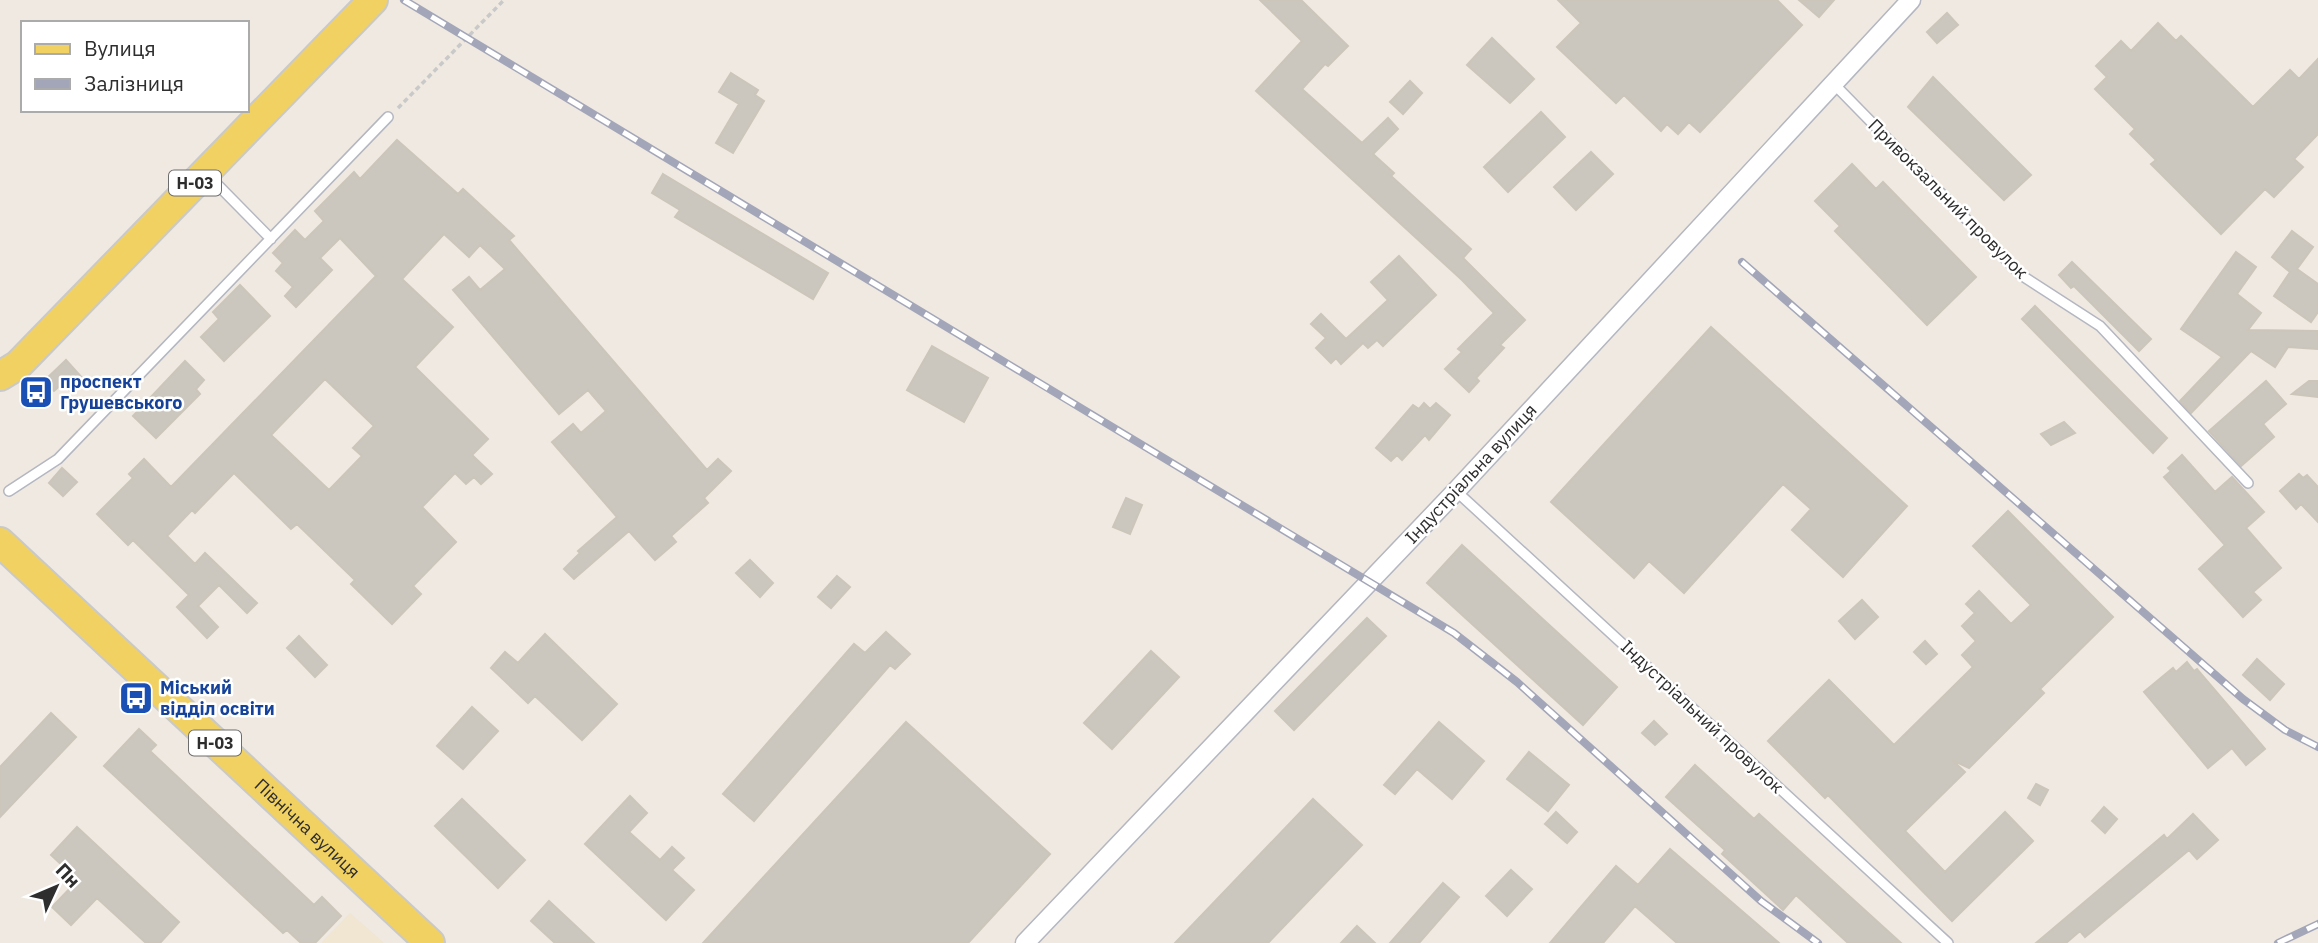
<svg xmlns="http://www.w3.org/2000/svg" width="2318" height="943" font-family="'IBM Plex Sans',sans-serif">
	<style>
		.education { fill: #f0e6d1 }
		.building { fill: #cbc7bf; stroke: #cbc5ba; stroke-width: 2; fill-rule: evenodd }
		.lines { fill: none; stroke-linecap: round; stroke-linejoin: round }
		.lane-casing { stroke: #b4b7c1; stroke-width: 12 }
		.street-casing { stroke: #b4b7c1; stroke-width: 21 }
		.primary-casing { stroke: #c9c9c9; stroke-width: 32 }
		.path { stroke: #c9c9c9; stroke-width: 3.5; stroke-dasharray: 5 3.5; stroke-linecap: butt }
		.lane { stroke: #fff; stroke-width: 9 }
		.street { stroke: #fff; stroke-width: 18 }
		.primary { stroke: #f2d163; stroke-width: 28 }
		.rail-casing { stroke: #a3a6b8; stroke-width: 8 }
		.rail { stroke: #fff; stroke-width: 5; stroke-dasharray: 16; stroke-linecap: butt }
		.labels { text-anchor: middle; stroke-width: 5; stroke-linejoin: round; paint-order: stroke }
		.shield { fill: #fff; stroke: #6d6d6d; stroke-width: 2 }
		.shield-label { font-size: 16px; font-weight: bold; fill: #2e2e2e }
		.street-label { font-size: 18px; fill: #2e2e2e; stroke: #fff }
		.transit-label { font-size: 18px; font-weight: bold; fill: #164399; stroke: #fff; text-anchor: start }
	</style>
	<rect width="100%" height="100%" fill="#efe9e1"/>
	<!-- education -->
	<path class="education" d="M350,913l34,30h-63z"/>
	<!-- building -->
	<path class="building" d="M1260,0h41l47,46 -20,20 -3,-2 -23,25 60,54 26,-25 10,11 -25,25 21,19 -3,3 80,73 -8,9 62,62 -25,25 4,3 -28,30 3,3 -10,11 -24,-23 17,-17 -4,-3 36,-36 -32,-33 -206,-189 46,-50z
		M1558,0h219l25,25 -102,107 -11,-10 -11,12 -11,-10 -6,7 -37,-36 -8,8 -59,-56 24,-24z
		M1799,0h35l-15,17z
		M1947,13l11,12 -21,18 -10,-11z
		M2158,23l18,18 5,-5 72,71 37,-37 9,9 19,-20v75l-24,25 9,8 -29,30 -9,-8 -44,45 -70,-70 5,-4 -26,-26 5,-5 -40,-40 12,-12 -11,-11 25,-25 10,10z
		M1492,38l42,41 -24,24 -43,-38z
		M731,73l27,17 -3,5 9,6 -31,52 -17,-10 23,-39 -20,-12z
		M1933,77l98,98 -27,25 -96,-93z
		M1410,81l12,12 -19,21 -13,-12z
		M1541,112l24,25 -57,55 -24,-25z
		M397,140l61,54 5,-5 51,47 -5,4 198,230 11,-11 13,12 -27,27 4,5 -37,33 5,6 -21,18 -26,-29 -55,48 -10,-10 16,-16 -2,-2 39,-34 -65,-75 21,-18 8,9 25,-22 -18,-21 -29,24 -106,-124 16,-13 11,13 25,-21 -25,-24 -11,12 -25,-23 -42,45 51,48 -38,40 73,72 -16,16 20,19 -11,10 -7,-7 -8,7 -11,-11 -33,34 34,35 -43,44 8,8 -29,30 -41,-40 4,-4 -58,-56 -6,5 -57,-56 -39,40 -3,-3 -25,26 28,28 10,-11 52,50 -10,10 -28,-28 -21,21 20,21 -11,11 -30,-31 12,-12 -56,-55 -5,5 -31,-31 36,-36 -4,-4 15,-15 27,28 205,-211 -36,-38 -20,20 12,12 -36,37 -11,-11 8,-9 -17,-16 7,-8 -10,-10 22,-23 10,10 19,-19 -9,-10 39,-39 6,7zM325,379l49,47 -21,22 9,8 -33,34 -58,-55z
		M1591,152l22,22 -37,36 -22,-23z
		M1852,164l24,25 7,-7 93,95 -49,48 -92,-94 5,-5 -25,-25z
		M663,174l165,99 -15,26 -138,-82 5,-7 -28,-17z
		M2292,231l21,16 -16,22 21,15v28l-7,10 -37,-26 16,-24 -18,-15z
		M2236,252l20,15 -19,27 24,19 -13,17 70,1v18l-30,-2 -13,20 -24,-16 -60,62 -11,-12 42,-44 -41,-28z
		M1399,256l37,39 -53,51 -6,-6 -9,8 -5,-5 -22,21 -5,-6 -5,5 -15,-15 10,-10 -15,-14 10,-10 25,25 42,-39 -17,-18z
		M2072,262l79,77 -12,12 -65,-65 -3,2 -12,-13z
		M240,285l30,31 -46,45 -23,-24 18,-18 -6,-7z
		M2035,306l132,132 -14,15 -131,-134z
		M1711,327l196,179 -64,71 -51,-47 19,-21 -28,-25 -99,109 -35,-32 -15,17 -83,-76z
		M932,346l56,32 -24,44 -57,-32z
		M66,360l18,20 -13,12 -8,-9 -9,8 -10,-10z
		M185,361l19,19 -8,9 4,5 -44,44 -23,-22z
		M2266,381l20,23 -23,20 11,13 -33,29 -32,-35z
		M2309,381h9v16l-26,-3z
		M1424,403l6,6 6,-6 14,12 -21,25 -4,-5 -23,25 -5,-5 -6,6 -15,-13 37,-43 6,4z
		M2064,422l11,11 -24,12 -10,-11z
		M2182,455l33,37 17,-15 32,35 -18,16 35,40 -28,24 8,8 -18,17 -44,-48 26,-24 -61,-68 7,-6 -3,-3z
		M62,468l15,14 -14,14 -14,-13z
		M2299,474l4,4 4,-3 11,12v35l-17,-18 -5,5 -16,-18z
		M1126,498l16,7 -12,29 -17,-7z
		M2008,511l105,106 -73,72 4,4 -75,75 -17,-8 13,12 -60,59 40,41 60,-60 28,29 -81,80 -124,-126 -3,3 -57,-57 61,-61 65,65 79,-78 -11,-12 14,-14 -14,-15 13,-13 -9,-9 13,-13 32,33 20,-19 -58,-59z
		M1462,545l155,142 -34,38 -156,-142z
		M750,560l23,23 -13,14 -24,-24z
		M837,576l13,11 -19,21 -13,-11z
		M1862,600l16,17 -23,22 -16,-18z
		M1367,618l19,18 -92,94 -19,-19z
		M886,632l24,22 -15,15 -5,-4 -136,156 -31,-27 131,-150 11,9z
		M545,634l72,70 -35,36 -47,-44 -7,7 -37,-35 14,-16 13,11z
		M299,636l28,29 -12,12 -28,-29z
		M1925,641l12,13 -11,10 -12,-12z
		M1151,651l28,26 -67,72 -28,-26z
		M2257,659l27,25 -14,16 -27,-25z
		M2187,662l7,9 3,-2 68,80 -19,16 -14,-17 -24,20 -64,-76 29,-24 3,4z
		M472,707l26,24 -35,38 -26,-23z
		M51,713l25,24 -76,80v-50z
		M1654,721l13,13 -12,11 -13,-12z
		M906,722l144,132 -82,89h-265z
		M1439,722l45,39 -32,38 -35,-30 -22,25 -11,-9z
		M139,729l17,16 -6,6 164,154 8,-8 19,19 -26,27h-14l-14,-13 -4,3 -179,-167z
		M1529,752l40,33 -21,26 -41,-32z
		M1695,765l59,54 5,-5 142,129h-53l-52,-48 -13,15 -61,-56 3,-4 -59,-53z
		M2036,784l12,6 -8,15 -12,-7z
		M630,796l17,17 -18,19 31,28 12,-13 12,11 -12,12 22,20 -28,30 -81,-76z
		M462,799l63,61 -27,28 -63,-62z
		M1313,799l49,46 -94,98h-93z
		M2104,807l13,12 -12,14 -13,-12z
		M1556,812l21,20 -10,11 -22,-19z
		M2193,814l25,26 -21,19 -8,-9 -104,87 -5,-6 -14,12h-30l128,-108 3,4z
		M77,827l102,95 -19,21h-14l-49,-45 -26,27 -19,-18 26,-27 -27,-25z
		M1670,849l109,94h-102l-42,-37 -32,37h-53l66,-77 22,19z
		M1511,870l21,19 -25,27 -21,-20z
		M1443,883l16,14 -40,46h-29z
		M549,901l45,42h-39l-24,-22z
		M1357,926l18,17h-34z"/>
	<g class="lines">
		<!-- lane casing -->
		<g class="lane-casing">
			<path id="lane" d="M1833,83l188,192 79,51 148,157
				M208,175l63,64
				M9,491l49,-32 330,-342
				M1456,491l492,452"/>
		</g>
		<!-- street casing -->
		<g class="street-casing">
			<path id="street" d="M1025,943l431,-452 455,-491"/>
		</g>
		<!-- primary casing -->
		<g class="primary-casing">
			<g id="primary">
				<path d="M0,376l18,-11 355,-365"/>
				<path id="s1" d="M0,542l430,401"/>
			</g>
		</g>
		<!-- path -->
		<path class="path" d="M398,108l106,-108"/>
		<!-- lane -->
		<use href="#lane" class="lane"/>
		<!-- street -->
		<use href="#street" class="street"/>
		<!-- primary -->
		<use href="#primary" class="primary"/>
		<!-- rail casing -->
		<g class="rail-casing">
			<path id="rail" d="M404,0l1050,633 63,49 244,219 57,42
				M1742,262l501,437 42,31 33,17
				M2278,943l40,-19"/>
		</g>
		<!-- rail -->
		<use href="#rail" class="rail"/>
	</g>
	<!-- icons -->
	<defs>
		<g id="bus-square" transform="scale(1.75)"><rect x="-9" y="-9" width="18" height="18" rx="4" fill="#1a4fb4" stroke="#fff"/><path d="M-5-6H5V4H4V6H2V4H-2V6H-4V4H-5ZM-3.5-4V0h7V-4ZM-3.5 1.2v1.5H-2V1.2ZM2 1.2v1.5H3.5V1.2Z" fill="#fff"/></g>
	</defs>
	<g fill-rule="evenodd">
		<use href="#bus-square" x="36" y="392"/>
		<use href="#bus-square" x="136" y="698"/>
	</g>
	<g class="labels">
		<!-- shield labels -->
		<g class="shield">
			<rect x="169" y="170.5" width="52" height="25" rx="5"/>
			<rect x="189" y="730.5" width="52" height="25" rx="5"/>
		</g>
		<g class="shield-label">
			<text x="195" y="189">Н-03</text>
			<text x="215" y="749">Н-03</text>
		</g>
		<!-- street labels -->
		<g class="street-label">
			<text transform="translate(1948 199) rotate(45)" y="6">Привокзальний провулок</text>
			<text transform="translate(1471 474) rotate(-47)" y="6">Індустріальна вулиця</text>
			<text transform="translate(1702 717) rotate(43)" y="6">Індустріальний провулок</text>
			<text dy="6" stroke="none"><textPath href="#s1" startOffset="420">Північна вулиця</textPath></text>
		</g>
		<!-- transit labels -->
		<g class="transit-label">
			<text x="60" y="388">проспект<tspan x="60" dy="21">Грушевського</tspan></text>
			<text x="160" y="694">Міський<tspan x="160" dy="21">відділ освіти</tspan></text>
		</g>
	</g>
	<!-- legend -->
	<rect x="21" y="21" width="228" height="91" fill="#ffffff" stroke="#ababab" stroke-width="2"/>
	<rect x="35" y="44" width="35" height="10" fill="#f2d163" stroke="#ababab" stroke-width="2"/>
	<text x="84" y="56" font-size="21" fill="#2e2e2e">Вулиця</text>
	<rect x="35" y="79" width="35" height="10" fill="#a3a6b8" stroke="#ababab" stroke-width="2"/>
	<text x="84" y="91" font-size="21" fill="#2e2e2e">Залізниця</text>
	<!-- north arrow -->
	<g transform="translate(56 887) rotate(46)" stroke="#ffffff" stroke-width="5" paint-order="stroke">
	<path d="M0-5L12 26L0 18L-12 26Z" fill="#2e2e2e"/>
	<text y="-10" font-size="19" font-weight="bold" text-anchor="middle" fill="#2e2e2e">Пн</text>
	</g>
</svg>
